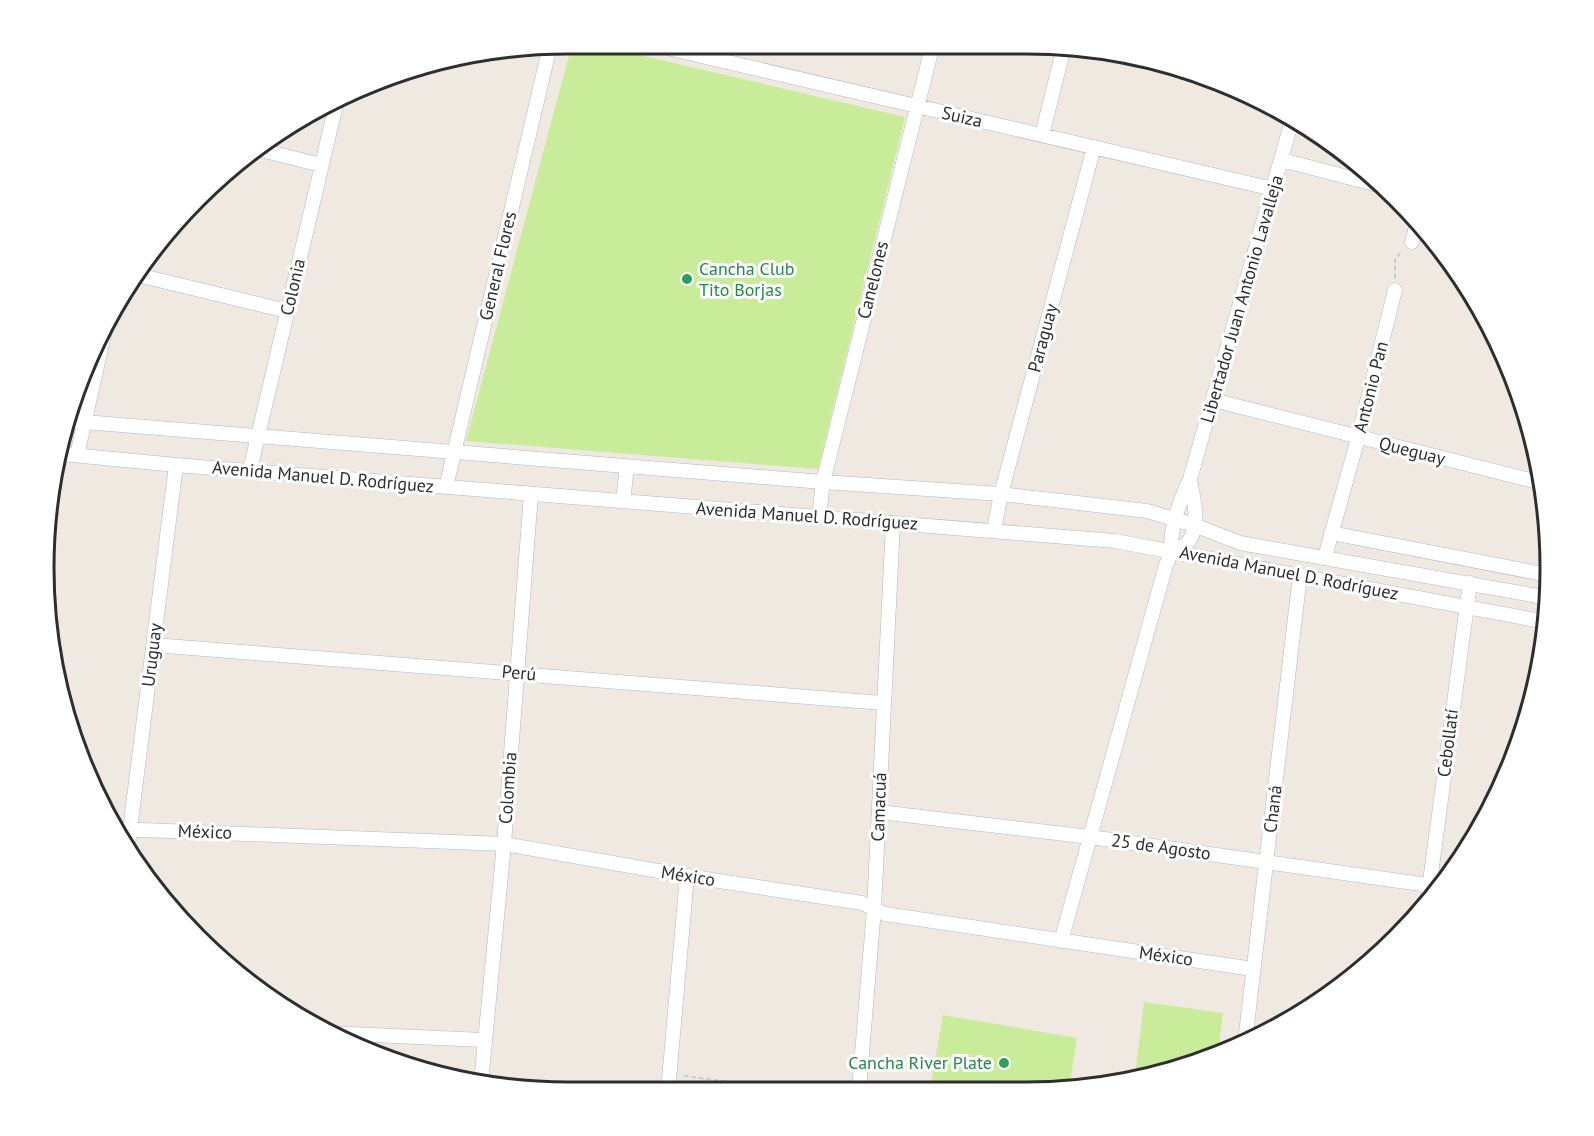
<svg xmlns="http://www.w3.org/2000/svg" width="1594" height="1136" font-family="'PT Sans',sans-serif">
	<style>
		.pitch { fill: #c9ec9a }
		.lines { fill: none; stroke-linecap: round; stroke-linejoin: round }
		.minor-casing { stroke: #b4b7c1; stroke-width: 15 }
		.path { stroke: #c9c9c9; stroke-width: 2; stroke-dasharray: 4.5 3; stroke-linecap: butt }
		.minor { stroke: #fff; stroke-width: 14 }
		.leisure-dot { fill: #2e9e5b; stroke: #fff; stroke-width: 2 }
		.labels { text-anchor: middle; stroke-width: 6; stroke-linejoin: round; paint-order: stroke }
		.street-label { font-size: 18px; fill: #2e2e2e; stroke: #fff }
		.leisure-label { font-size: 18px; fill: #27864d; stroke: #fff; text-anchor: start }
		.rim { fill: none; stroke: #2e2e2e; stroke-width: 3 }
	</style>
	<rect width="100%" height="100%" fill="#efe9e1"/>
	<!-- pitch -->
	<path class="pitch" d="M572,44h20l313,73 -87,352 -352,-28z
		M1144,1002l79,11 -5,38 -83,25z
		M943,1015l134,23 -8,50 -139,1z"/>
	<g class="lines">
		<!-- minor casing -->
		<g class="minor-casing">
			<path id="minor" d="M650,44l623,145
				M1042,135l22,-88
				M257,149l64,16
				M1282,160l92,24
				M1412,242l6,-22
				M138,275l149,36
				M1213,400l329,83
				M72,421l751,61 178,12 146,17 47,14 46,18 309,55
				M62,454l114,11 939,76 431,81
				M77,455l30,-133
				M250,470l86,-365
				M446,487l104,-441
				M623,501l4,-35
				M819,517l4,-35 110,-438
				M994,530l7,-36 93,-347
				M1331,533l217,42
				M1173,551c5,-3 12,-5 16,-10 12,-17 4,-43 1,-62
				M1325,557l33,-119 37,-148
				M154,645l729,58
				M880,812l210,25 352,50
				M117,829l387,15 183,32 175,27 23,11 368,55
				M128,845l48,-380
				M1427,904l43,-321
				M1061,941l105,-376c7,-15 4,-16 6,-32 3,-19 10,-37 18,-54l103,-362
				M327,1033l157,7
				M1245,1042l55,-467
				M481,1083l23,-239 27,-350
				M859,1089l15,-180 19,-386
				M668,1091l19,-215"/>
		</g>
		<!-- path -->
		<path class="path" d="M1395,278v-18l7,-10
			M684,1076l104,14"/>
		<!-- minor -->
		<use href="#minor" class="minor"/>
	</g>
	<!-- markers -->
	<g class="leisure-dot">
		<circle cx="687" cy="279" r="6"/>
		<circle cx="1004" cy="1063" r="6"/>
	</g>
	<g class="labels">
		<!-- street labels -->
		<g class="street-label">
			<text transform="translate(962 117) rotate(13)" y="6">Suiza</text>
			<text transform="translate(498 266) rotate(-77)" y="6">General Flores</text>
			<text transform="translate(873 280) rotate(-76)" y="6">Canelones</text>
			<text transform="translate(293 287) rotate(-77)" y="6">Colonia</text>
			<text transform="translate(1242 299) rotate(-74)" y="6">Libertador Juan Antonio Lavalleja</text>
			<text transform="translate(1043 338) rotate(-75)" y="6">Paraguay</text>
			<text transform="translate(1371 387) rotate(-76)" y="6">Antonio Pan</text>
			<text transform="translate(1412 451) rotate(14)" y="6">Queguay</text>
			<text transform="translate(323 477) rotate(5)" y="6">Avenida Manuel D. Rodríguez</text>
			<text transform="translate(807 516) rotate(4)" y="6">Avenida Manuel D. Rodríguez</text>
			<text transform="translate(1289 573) rotate(11)" y="6">Avenida Manuel D. Rodríguez</text>
			<text transform="translate(152 655) rotate(-83)" y="6">Uruguay</text>
			<text transform="translate(519 673) rotate(5)" y="6">Perú</text>
			<text transform="translate(1448 743) rotate(-83)" y="6">Cebollatí</text>
			<text transform="translate(508 788) rotate(-86)" y="6">Colombia</text>
			<text transform="translate(879 807) rotate(-88)" y="6">Camacuá</text>
			<text transform="translate(1273 809) rotate(-83)" y="6">Chaná</text>
			<text transform="translate(205 832) rotate(2)" y="6">México</text>
			<text transform="translate(1161 847) rotate(8)" y="6">25 de Agosto</text>
			<text transform="translate(688 876) rotate(9)" y="6">México</text>
			<text transform="translate(1166 956) rotate(8)" y="6">México</text>
		</g>
		<!-- leisure labels -->
		<g class="leisure-label">
			<text x="699" y="275">Cancha Club<tspan x="699" dy="21">Tito Borjas</tspan></text>
			<text x="992" y="1069" text-anchor="end">Cancha River Plate</text>
		</g>
	</g>
	<!-- crop -->
	<path d="M0 0H1594V1136H0ZM568 54H1026A514 514 0 0 1 1540 568V568A514 514 0 0 1 1026 1082H568A514 514 0 0 1 54 568V568A514 514 0 0 1 568 54Z" fill="#fff" fill-rule="evenodd"/>
	<path class="rim" d="M568 54H1026A514 514 0 0 1 1540 568V568A514 514 0 0 1 1026 1082H568A514 514 0 0 1 54 568V568A514 514 0 0 1 568 54Z"/>
</svg>
